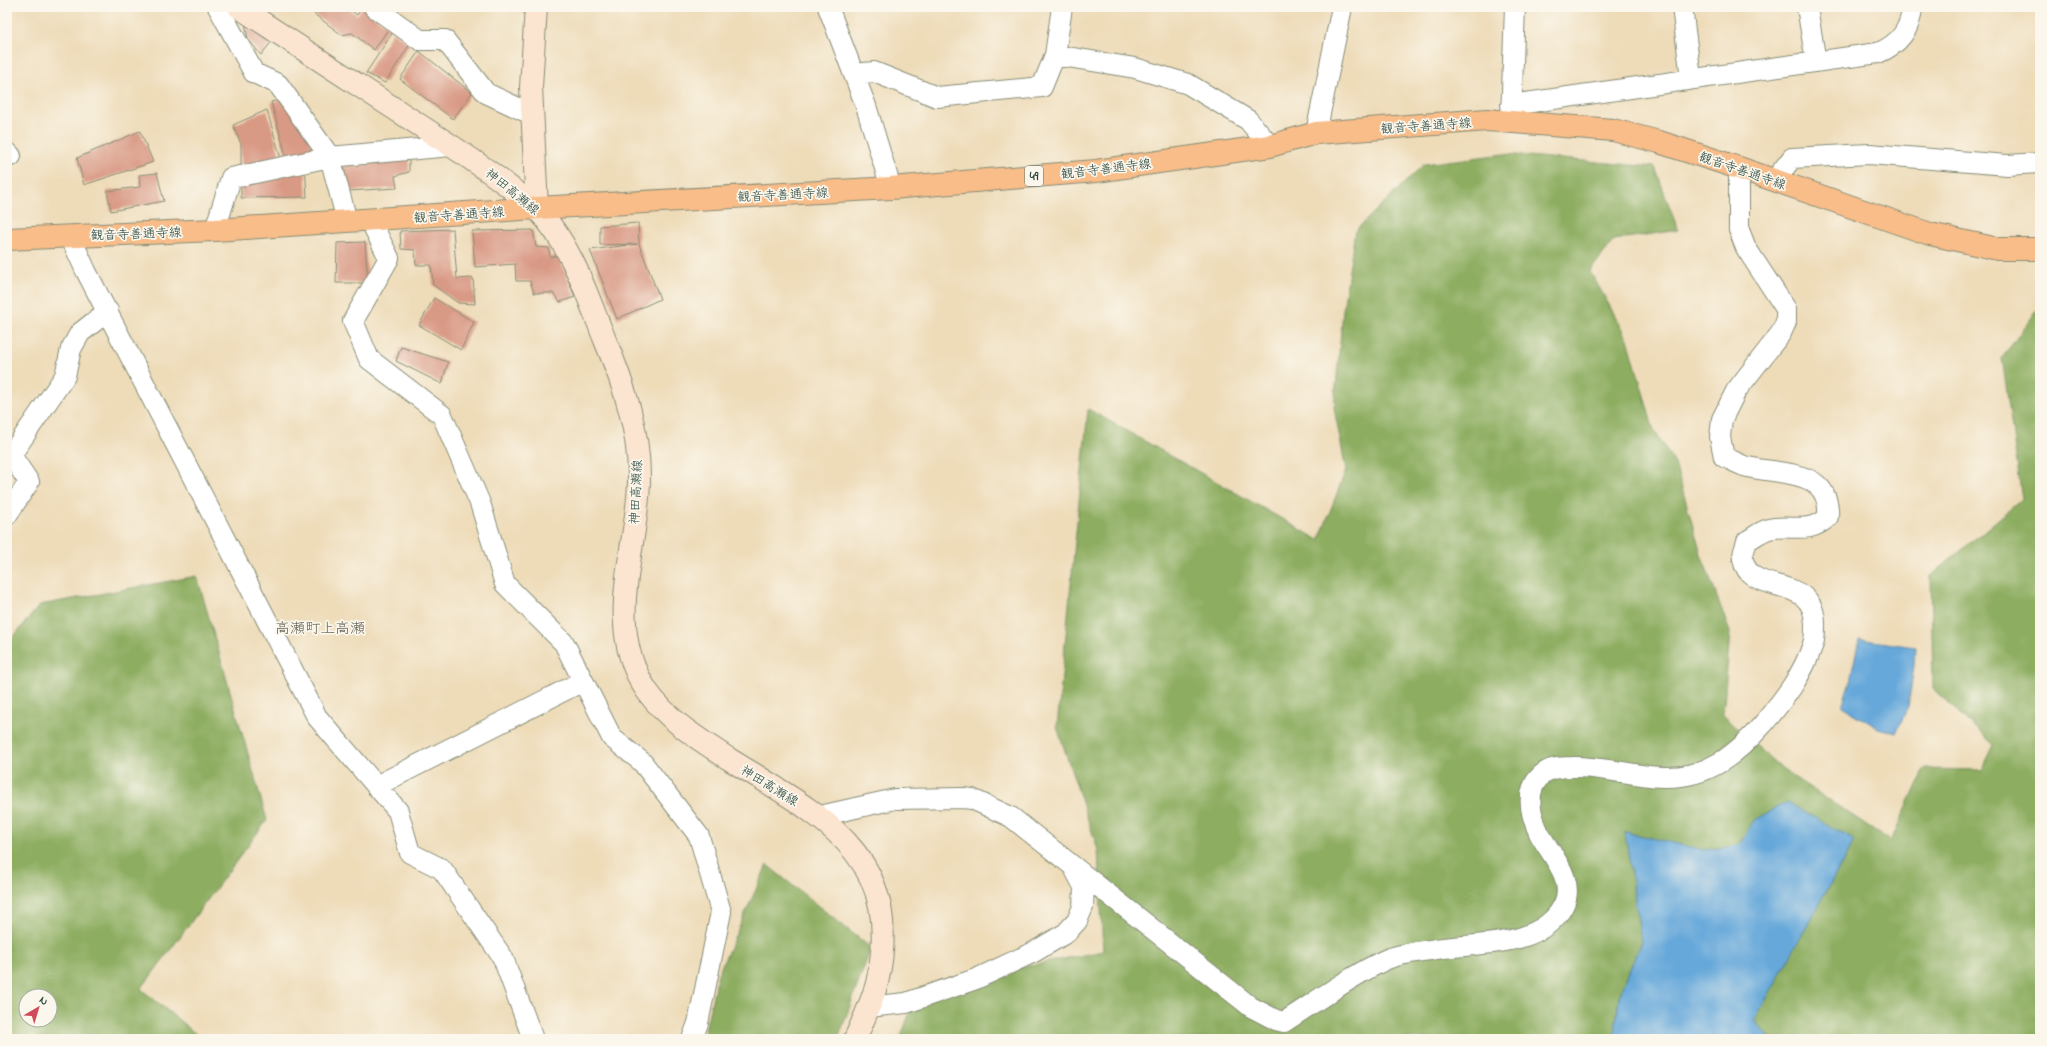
<svg xmlns="http://www.w3.org/2000/svg" width="2047" height="1046" font-family="'Indie Flower','Klee One',sans-serif">
	<style>
		.forest { fill: #8dad61; stroke: #56754a; fill-rule: evenodd }
		.water { fill: #66a8da; stroke: #427287 }
		.building { fill: #d99a85 }
		.lines { fill: none; stroke-linecap: round; stroke-linejoin: round }
		.street-casing { stroke: #868c76; stroke-width: 22 }
		.secondary-casing { stroke: #868c76; stroke-width: 24 }
		.primary-casing { stroke: #868c76; stroke-width: 24 }
		.street { stroke: #fff; stroke-width: 20 }
		.secondary { stroke: #fce5d0; stroke-width: 22 }
		.primary { stroke: #f8bd89; stroke-width: 22 }
		.labels { text-anchor: middle; stroke-width: 3.5; stroke-linejoin: round; paint-order: stroke }
		.shield { fill: #fbf7ec; stroke: #61756b; stroke-width: 1 }
		.shield-label { font-size: 12px; font-weight: bold; fill: #1f3d34 }
		.street-label { font-size: 13px; fill: #1f3d34; stroke: #fbf7ec }
		.quarter-label { font-size: 15px; fill: #605e50; stroke: #fbf7ec }
	</style>
	<rect width="100%" height="100%" fill="#fbf7ec"/>
	<filter id="ink" filterUnits="userSpaceOnUse"><feTurbulence type="fractalNoise" baseFrequency=".025" numOctaves="2"/><feDisplacementMap in="SourceGraphic" scale="8" xChannelSelector="R" yChannelSelector="G"/><feConvolveMatrix kernelMatrix="1 2 1 2 8 2 1 2 1" color-interpolation-filters="sRGB"/></filter>
	<filter id="wash" filterUnits="userSpaceOnUse"><feTurbulence type="fractalNoise" baseFrequency=".012" numOctaves="4" result="noise"/><feDisplacementMap in="SourceGraphic" scale="16" xChannelSelector="R" yChannelSelector="G"/><feGaussianBlur stdDeviation="0.9" result="paint"/><feColorMatrix in="noise" values="0 0 0 0 0 0 0 0 0 0 0 0 0 0 0 0 0 1.4 0 .05"/><feComposite in="paint" operator="in"/></filter>
	<g filter="url(#wash)">
		<rect width="100%" height="100%" fill="#eedcb9"/>
		<!-- forest -->
		<path class="forest" d="M1504,154l151,13 23,63 -64,10 -24,31 38,68 25,89 22,36 26,90 29,78 -7,83 60,55 108,71 33,-72 58,1 12,-25 -61,-56 -2,-113 91,-77 -20,-141 38,-52v733h-270l-15,-20 100,-179 -101,-20 -15,25 -35,5 -79,-18 16,109 -22,56 -5,42h-714l19,-51 184,-37 -5,-101 -41,-123 31,-318 231,131 27,-70 -12,-62 9,-98 12,-79 69,-67z
			M197,576l70,244 -126,169 61,50h-195v-395l33,-39zM26,996h24v24h-24z
			M767,865l104,83 -33,91h-135l15,-65z"/>
		<!-- water -->
		<path class="water" d="M1859,639l56,8 -1,19 -6,41 -12,26 -18,-5 -36,-22 8,-25z
			M1787,802l68,38 -100,179 15,20h-156l5,-42 22,-56 -16,-109 79,18 35,-5 15,-25z"/>
		<g id="blocks">
			<!-- building -->
			<path class="building" d="M319,7h28l10,8 5,-8 27,21 -15,22 -22,-17 -10,2 -28,-21z
				M245,23l27,18 -11,14 -13,-16z
				M393,32l17,12 -25,39 -19,-10z
				M419,51l53,42 -19,26 -53,-40z
				M296,96l19,58 -27,9 -17,-61z
				M267,110l14,49 24,5 2,33 -66,1v-54l-8,-19z
				M140,131l13,31 -69,23 -7,-27z
				M409,151v21l-14,4 2,12 -49,3 -5,-33z
				M157,173l7,28 -53,10 -4,-20 33,-4 -1,-12z
				M638,223l1,21 21,55 -43,20 -27,-69 47,-6 -37,1v-19z
				M453,229l4,50 16,-1 2,26 -17,-1 -25,-18 -2,-20h-15l-1,-15 -14,-1 -1,-18z
				M533,230l3,17 13,1 1,9 8,-2 17,42 -15,5 -7,-9h-19l-4,-12h-14l-1,-17 -40,3 -3,-36z
				M365,242l3,41h-32l1,-40z
				M434,298l40,24 -13,28 -42,-25z
				M401,347l47,15 -6,22 -46,-23z"/>
		</g>
	</g>
	<g filter="url(#ink)">
		<use href="#blocks" fill-opacity="0" stroke="#868c76" stroke-width="1"/>
		<g class="lines">
			<!-- street casing -->
			<g class="street-casing">
				<path id="street" d="M218,7l36,66 24,11 52,73 121,-11
					M374,7l46,33h25l41,53 45,21
					M828,7l38,99 25,82
					M1682,7l9,71
					M1807,7l9,55
					M1055,55l80,13 53,16 60,36 22,26
					M854,74l20,-2 63,25 105,-10 13,-32 7,-48
					M1511,105l367,-52c20,-8 33,-24 34,-46
					M1511,118l4,-111
					M1316,133l26,-126
					M7,152l4,4
					M1775,180l17,-22 77,-4 138,11 33,-2
					M370,220l19,38 -36,63 16,38 73,56 38,88 25,81 59,59 48,95 30,24 57,74 22,76 -23,111 -6,16
					M215,230l16,-52 99,-21 17,64
					M70,236l16,35 231,446 81,94 12,42 32,16 61,89 30,81
					M7,515l22,-33 -18,-27 54,-79 6,-27 9,-16 28,-22
					M376,786l207,-105
					M820,816l75,-17 68,-1 9,1 39,18 240,190 25,13 8,2c33,-21 65,-45 101,-62 13,-6 31,-8 45,-10 42,-8 110,0 133,-44 14,-26 -13,-52 -24,-73 -9,-19 -15,-45 5,-60 8,-6 21,-6 32,-6 15,0 31,3 46,5 14,2 29,5 42,5 44,1 72,-22 100,-54 20,-24 39,-48 49,-79 2,-6 2,-12 2,-18 1,-55 -66,-28 -72,-67 -1,-5 3,-13 4,-18 7,-4 14,-10 22,-12 22,-5 41,6 59,-12 1,-12 -2,-25 -12,-33 -16,-13 -52,-12 -72,-18 -7,-3 -13,-6 -20,-9l-4,-20 2,-18 14,-28 45,-58 5,-11v-13l-40,-61 -7,-18v-62
					M868,1007l38,-4 70,-24 58,-27 32,-19 11,-12 6,-14 1,-20 -10,-19"/>
			</g>
			<!-- secondary casing -->
			<g class="secondary-casing">
				<path id="secondary" d="M239,7c63,42 127,83 191,125 28,18 56,36 82,57 9,7 19,13 26,21 34,36 49,85 67,130 19,45 35,92 34,142 -2,70 -36,145 8,209 21,30 53,49 82,68 92,57 177,96 148,224 -5,19 -14,38 -22,56
					M536,7l-5,80 6,121"/>
			</g>
			<!-- primary casing -->
			<g class="primary-casing">
				<path id="primary" d="M7,239l208,-9 322,-22 354,-20 205,-17 174,-25 46,-13 171,-13 126,10 46,12 80,26 191,66 68,15h42"/>
			</g>
			<!-- street -->
			<use href="#street" class="street"/>
			<!-- secondary -->
			<use href="#secondary" class="secondary"/>
			<!-- primary -->
			<use href="#primary" class="primary"/>
		</g>
	</g>
	<g class="labels">
		<!-- shield labels -->
		<rect class="shield" x="1025" y="166" width="18" height="20" rx="3"/>
		<g class="shield-label">
			<text x="1034" y="180">49</text>
		</g>
		<!-- street labels -->
		<g class="street-label">
			<text transform="translate(1426 125) rotate(-4)" y="5">観音寺善通寺線</text>
			<text transform="translate(1106 168) rotate(-7)" y="5">観音寺善通寺線</text>
			<text transform="translate(1743 170) rotate(19)" y="5">観音寺善通寺線</text>
			<text transform="translate(513 191) rotate(39)" y="5">神田高瀬線</text>
			<text transform="translate(783 194) rotate(-3)" y="5">観音寺善通寺線</text>
			<text transform="translate(459 214) rotate(-4)" y="5">観音寺善通寺線</text>
			<text transform="translate(136 233) rotate(-2)" y="5">観音寺善通寺線</text>
			<text transform="translate(635 492) rotate(-87)" y="5">神田高瀬線</text>
			<text transform="translate(770 785) rotate(32)" y="5">神田高瀬線</text>
		</g>
		<!-- quarter labels -->
		<g class="quarter-label">
			<text x="320" y="633">高瀬町上高瀬</text>
		</g>
	</g>
	<!-- margin -->
	<rect width="2047" height="1046" fill="none" stroke="#fbf7ec" stroke-width="24"/>
	<!-- north arrow -->
	<g transform="translate(38 1008) rotate(38)"><circle r="19" fill="#fbf7ec" stroke="#a3ada2"/>
	<path d="M0-3L7 15L0 10L-7 15Z" fill="#d1495b"/>
	<text y="-6" font-size="11" font-weight="bold" text-anchor="middle" fill="#1f3d34">N</text>
	</g>
</svg>
